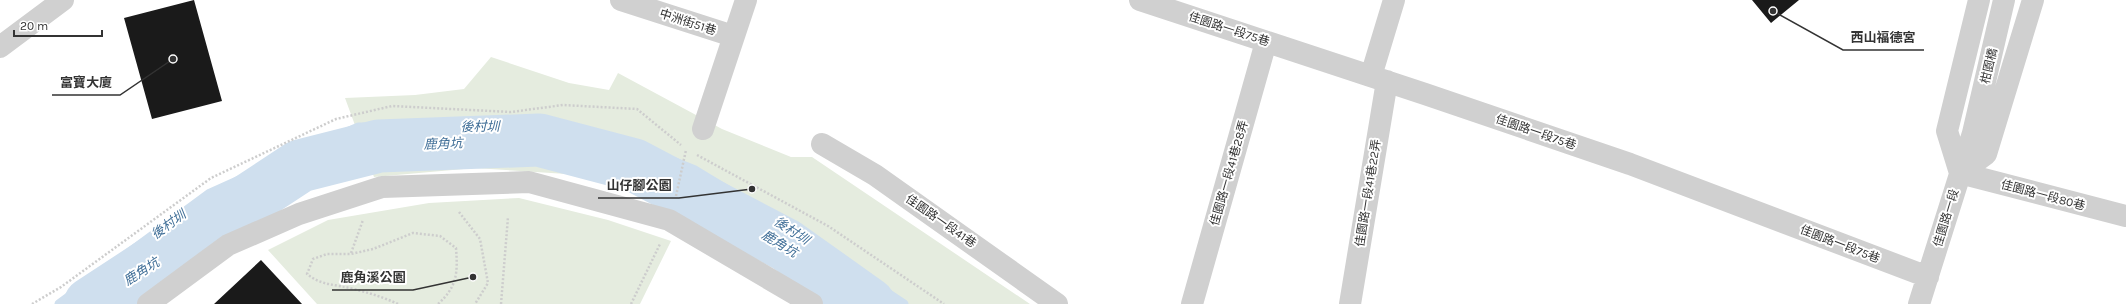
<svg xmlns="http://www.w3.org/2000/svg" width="2126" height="304" font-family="Karla,'Noto Sans TC',sans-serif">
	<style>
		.green { fill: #e5ecdf }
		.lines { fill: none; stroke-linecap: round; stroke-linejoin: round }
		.stream { stroke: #cfdfee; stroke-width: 9 }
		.river { stroke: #cfdfee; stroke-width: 53 }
		.building { fill: #1a1a1a }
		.path { stroke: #cdcdcd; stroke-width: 2.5; stroke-dasharray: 2 2; stroke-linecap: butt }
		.minor { stroke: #d0d0d0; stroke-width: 22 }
		.labels { text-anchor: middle; stroke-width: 4; stroke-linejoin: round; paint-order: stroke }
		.street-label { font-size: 12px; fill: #333; stroke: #fff }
		.water-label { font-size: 13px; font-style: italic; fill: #3f6e97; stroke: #fff }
		.leader { fill: none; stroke: #333; stroke-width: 1.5 }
		.callout-dot { fill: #333; stroke: #fff; stroke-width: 1.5 }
		.callout-label { font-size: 13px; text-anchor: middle; font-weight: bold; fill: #333; stroke: #fff; stroke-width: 4; stroke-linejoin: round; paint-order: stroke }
	</style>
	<rect width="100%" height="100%" fill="#fff"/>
	<!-- green -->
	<path class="green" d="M491,57l78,26 40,7 9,-17 104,56 69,28h21l218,147h-203l-58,-52 -83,-51 -88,-25 -123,-8 -101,9 -29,-79 70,-3 49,-6z
		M519,198l89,22 63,21 -31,63h-323l-49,-54 60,-30 101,-17z"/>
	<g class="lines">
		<!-- stream -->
		<path class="stream" d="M59,304l151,-111 148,-66 167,-1 87,11 83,33 95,58 114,76"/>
		<!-- river -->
		<path class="river" d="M90,304l210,-138 79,-20 160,-6 95,25 152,80 83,59"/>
	</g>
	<!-- building -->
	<path class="building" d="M194,0l28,101 -70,18 -28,-101z
		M1752,0h47l-28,23z
		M261,260l41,44h-88z"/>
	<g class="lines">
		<!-- path -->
		<path class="path" d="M697,155l131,71 116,78
			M676,196l10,-46
			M459,212l21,27 8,44 -13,21
			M351,253l12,-33
			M32,304l29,-17 150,-109 125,-59 56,-13 119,6 52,-7 74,4 44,36
			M398,304c-15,-7 -29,-11 -44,-15 -19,-5 -32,-3 -47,-15l6,-15 14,-5h24l22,-5 40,-16 27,3 16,12c2,25 1,39 -18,56
			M501,304l7,-87
			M631,304l29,-60"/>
		<!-- minor -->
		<path class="minor" d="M621,0l112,36
			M1140,0l285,94 205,70 298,113
			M1979,0l-32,131 13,42 26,-19 47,-154
			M0,47l63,-47
			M1371,76l23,-76
			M703,129l43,-129
			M822,144l53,31 182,129
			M1960,173l166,43
			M148,304l80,-59 71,-31 83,-27 147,-5 140,38 143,84
			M1192,304l74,-262
			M1350,304l37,-223
			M1919,304l54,-171 31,-133"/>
	</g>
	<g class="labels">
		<!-- street labels -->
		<g class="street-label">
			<text transform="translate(688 22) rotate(18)" y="4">中洲街51巷</text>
			<text transform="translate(1229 29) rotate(18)" y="4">佳園路一段75巷</text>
			<text transform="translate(1989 66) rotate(-77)" y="4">柑園橋</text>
			<text transform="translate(1536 132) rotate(19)" y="4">佳園路一段75巷</text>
			<text transform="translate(1229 173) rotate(-74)" y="4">佳園路一段41巷28弄</text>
			<text transform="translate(1368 193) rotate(-81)" y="4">佳園路一段41巷22弄</text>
			<text transform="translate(2043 195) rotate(15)" y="4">佳園路一段80巷</text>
			<text transform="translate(1946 218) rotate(-73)" y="4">佳園路一段</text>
			<text transform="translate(941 221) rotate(35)" y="4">佳園路一段41巷</text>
			<text transform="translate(1840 244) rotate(21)" y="4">佳園路一段75巷</text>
		</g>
		<!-- water labels -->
		<g class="water-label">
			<text transform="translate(480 126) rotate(-1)" y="5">後村圳</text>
			<text transform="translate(443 143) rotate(-2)" y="5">鹿角坑</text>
			<text transform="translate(168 224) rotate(-36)" y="5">後村圳</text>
			<text transform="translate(792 230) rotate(33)" y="5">後村圳</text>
			<text transform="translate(780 243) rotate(31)" y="5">鹿角坑</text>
			<text transform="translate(141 271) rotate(-33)" y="5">鹿角坑</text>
		</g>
	</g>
	<!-- callouts -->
	<path class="leader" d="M1773 11L1843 50H1924M173 59L120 95H52M752 189L679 198H598M473 277L413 290H332"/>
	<g class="callout-dot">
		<circle cx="1773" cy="11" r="4"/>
		<circle cx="173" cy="59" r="4"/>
		<circle cx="752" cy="189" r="4"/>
		<circle cx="473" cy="277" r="4"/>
	</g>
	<g class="callout-label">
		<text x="1883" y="42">西山福德宮</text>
		<text x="86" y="87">富寶大廈</text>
		<text x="639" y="190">山仔腳公園</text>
		<text x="373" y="282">鹿角溪公園</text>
	</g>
	<!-- scale -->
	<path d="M14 30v6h88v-6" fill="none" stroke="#333333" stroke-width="2"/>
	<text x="20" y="30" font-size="12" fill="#333333" stroke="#ffffff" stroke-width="3" paint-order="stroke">20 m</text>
</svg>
